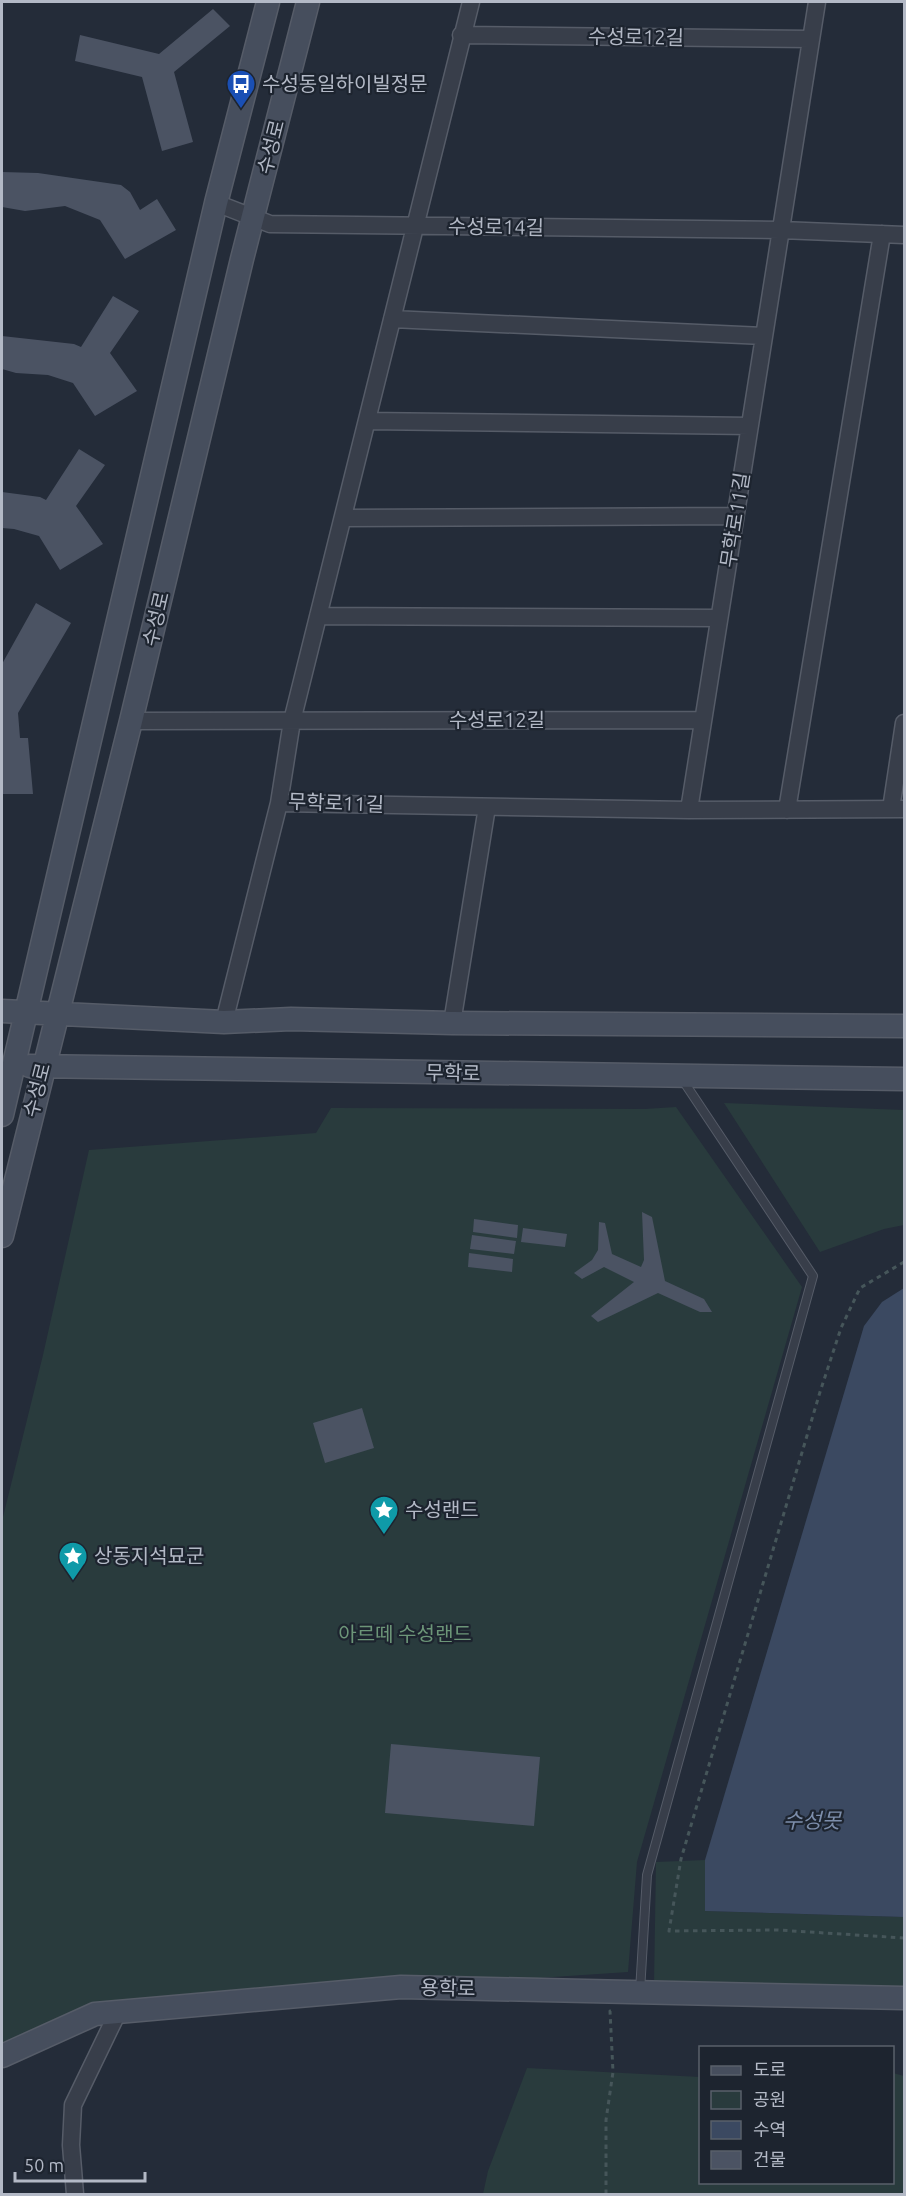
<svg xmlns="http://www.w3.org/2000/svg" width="906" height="2196" font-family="Ubuntu,'Noto Sans KR',sans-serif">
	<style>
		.green { fill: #293b3d }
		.water { fill: #3b4961 }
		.building { fill: #4b5363 }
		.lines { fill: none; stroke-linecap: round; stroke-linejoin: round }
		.lane-casing { stroke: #565c68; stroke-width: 10 }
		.street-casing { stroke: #565c68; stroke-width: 19 }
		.secondary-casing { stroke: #565c68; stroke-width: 25 }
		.path { stroke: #46565a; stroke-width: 3; stroke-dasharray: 4.5 4.5; stroke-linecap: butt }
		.lane { stroke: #383e4a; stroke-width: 8 }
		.street { stroke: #383e4a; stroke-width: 16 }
		.secondary { stroke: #464e5d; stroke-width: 22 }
		.labels { text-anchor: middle; stroke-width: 4.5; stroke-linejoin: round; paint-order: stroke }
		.street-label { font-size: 20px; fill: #b3b9c6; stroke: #1d242f }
		.poi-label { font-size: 20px; fill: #b3b9c6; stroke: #1d242f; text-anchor: start }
		.park-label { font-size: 20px; fill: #6c9578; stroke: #1d242f }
		.water-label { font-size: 21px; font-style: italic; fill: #7d8eab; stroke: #1d242f }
	</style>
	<rect width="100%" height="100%" fill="#242c39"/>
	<!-- green -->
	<path class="green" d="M724,1103l180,7v115l-20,4 -64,23z
		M676,1107l126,180 -165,575 -9,110 -227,15 -277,26 -122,43v-535l41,-166 46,-205 227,-17 15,-25 314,1z
		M705,1860v51l199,6v69l-250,-2 2,-122z
		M527,2068l173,9v105h192l1,-109 11,3v118h-421l5,-23z"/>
	<!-- water -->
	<path class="water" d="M904,1288v629l-199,-6v-51l159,-534 18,-24z"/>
	<!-- building -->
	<path class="building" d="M213,9l17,17 -56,46 19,70 -31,9 -20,-74 -67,-16 5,-26 79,19z
		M2,172l36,1 83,12 9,7 10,18 17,-11 19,31 -51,29 -25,-39 -35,-14 -40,5 -23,-4z
		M113,296l26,15 -29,42 27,38 -42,25 -22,-33 -25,-8 -32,-2 -14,-4v-33l72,8 7,3z
		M79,449l26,16 -29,41 27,38 -43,26 -21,-34 -25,-7 -12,-1v-36l38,5 6,3z
		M36,603l35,20 -53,90 2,25h8l5,56h-30l-1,-17v-113z
		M642,1212l10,5 13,64 39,18 8,13h-12l-42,-19 -60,29 -7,-6 43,-34 -30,-15 -22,12 -8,-6 18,-13 6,-10 1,-28 6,1 7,31 29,13 3,-7z
		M474,1219l44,6 -1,13 -44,-6z
		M523,1228l44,6 -2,13 -44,-5z
		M472,1235l44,6 -2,13 -44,-5z
		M469,1253l44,6 -1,13 -44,-5z
		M362,1408l12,40 -49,15 -12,-40z
		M391,1744l149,13 -6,69 -149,-13z"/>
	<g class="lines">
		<!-- lane casing -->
		<g class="lane-casing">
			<path id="lane" d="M640,1991l7,-116 166,-599 -131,-197"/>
		</g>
		<!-- street casing -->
		<g class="street-casing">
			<path id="street" d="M461,35l350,4
				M216,203l54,21 511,6 123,5
				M392,319l372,17
				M367,421l383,5
				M343,518l392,-2
				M318,616l401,2
				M131,721l572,-1
				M279,803l410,7 215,-1
				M891,809l13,-86
				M689,810l128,-808
				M787,810l95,-576
				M224,1022l55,-219 13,-82 179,-719
				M452,1023l35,-216
				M75,2194l-4,-49 2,-40 44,-91"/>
		</g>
		<!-- secondary casing -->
		<g class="secondary-casing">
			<path id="secondary" d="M2,1011l222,11 67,-3 161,4 452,3
				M30,1066l874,13
				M2,1115l214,-912 52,-201
				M2,1236l129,-515 111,-462 66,-257
				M2,2056l93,-42 306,-27 503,11"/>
		</g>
		<!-- path -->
		<path class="path" d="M904,1262l-44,26 -19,40 -21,64 -139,467 -12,72 109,-1 126,8
			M606,2194v-74l7,-48 -3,-61h2"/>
		<!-- lane -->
		<use href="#lane" class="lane"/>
		<!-- street -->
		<use href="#street" class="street"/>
		<!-- secondary -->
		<use href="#secondary" class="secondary"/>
	</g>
	<!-- icons -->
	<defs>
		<g id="bus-pin" transform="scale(1.5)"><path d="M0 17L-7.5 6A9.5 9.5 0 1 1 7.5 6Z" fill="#1a4fb4" stroke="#1d242f"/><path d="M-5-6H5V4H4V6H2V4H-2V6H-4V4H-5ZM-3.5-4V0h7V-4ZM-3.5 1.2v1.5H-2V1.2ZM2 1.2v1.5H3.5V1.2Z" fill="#fff"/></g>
		<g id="sight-pin" transform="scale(1.5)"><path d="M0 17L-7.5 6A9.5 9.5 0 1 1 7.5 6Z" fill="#0f9aa8" stroke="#1d242f"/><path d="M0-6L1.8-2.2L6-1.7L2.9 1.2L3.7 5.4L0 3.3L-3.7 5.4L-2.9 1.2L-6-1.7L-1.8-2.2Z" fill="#fff"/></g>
	</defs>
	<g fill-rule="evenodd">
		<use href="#bus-pin" x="241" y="84"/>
		<use href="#sight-pin" x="384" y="1510"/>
		<use href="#sight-pin" x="73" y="1556"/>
	</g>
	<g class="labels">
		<!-- street labels -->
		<g class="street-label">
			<text transform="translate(636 37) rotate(1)" y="7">수성로12길</text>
			<text transform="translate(271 147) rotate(-76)" y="7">수성로</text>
			<text transform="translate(496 227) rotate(1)" y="7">수성로14길</text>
			<text transform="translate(735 520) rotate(-81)" y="7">무학로11길</text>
			<text transform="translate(156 619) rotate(-77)" y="7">수성로</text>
			<text x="497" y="727">수성로12길</text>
			<text transform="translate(336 803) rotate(2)" y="7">무학로11길</text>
			<text transform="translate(453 1073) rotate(1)" y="7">무학로</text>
			<text transform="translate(37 1090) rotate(-76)" y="7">수성로</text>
			<text transform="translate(448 1988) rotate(1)" y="7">용학로</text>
		</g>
		<!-- poi labels -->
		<g class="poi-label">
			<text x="262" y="91">수성동일하이빌정문</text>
			<text x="405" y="1517">수성랜드</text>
			<text x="94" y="1563">상동지석묘군</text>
		</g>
		<!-- park labels -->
		<g class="park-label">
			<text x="405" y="1641">아르떼 수성랜드</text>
		</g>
		<!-- water labels -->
		<g class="water-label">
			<text x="812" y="1828">수성못</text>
		</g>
	</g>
	<!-- border -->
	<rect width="906" height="2196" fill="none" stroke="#b3b9c6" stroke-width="6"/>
	<!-- legend -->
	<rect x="699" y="2046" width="195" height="138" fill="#1d242f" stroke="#59606b" stroke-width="1.5"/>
	<rect x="711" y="2066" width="30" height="9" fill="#464e5d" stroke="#59606b" stroke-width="1.5"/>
	<text x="753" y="2076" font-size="18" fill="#b3b9c6">도로</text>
	<rect x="711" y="2091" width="30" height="18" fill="#293b3d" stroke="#59606b" stroke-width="1.5"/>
	<text x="753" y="2106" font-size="18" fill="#b3b9c6">공원</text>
	<rect x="711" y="2121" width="30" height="18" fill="#3b4961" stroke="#59606b" stroke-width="1.5"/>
	<text x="753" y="2136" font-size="18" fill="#b3b9c6">수역</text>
	<rect x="711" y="2151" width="30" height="18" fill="#4b5363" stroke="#59606b" stroke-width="1.5"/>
	<text x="753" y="2166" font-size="18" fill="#b3b9c6">건물</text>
	<!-- scale -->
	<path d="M15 2172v9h130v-9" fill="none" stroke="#b3b9c6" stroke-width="3"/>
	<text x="24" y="2172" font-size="18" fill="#b3b9c6" stroke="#1d242f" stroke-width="4.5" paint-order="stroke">50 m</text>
</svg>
